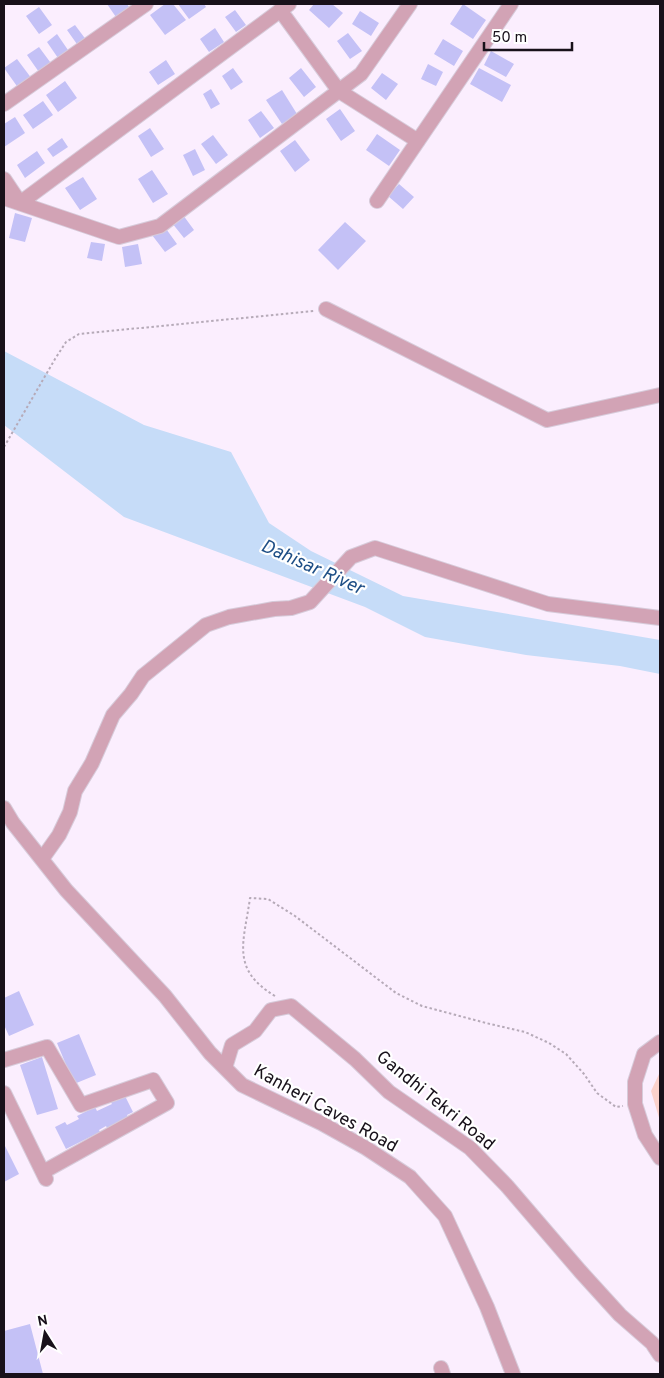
<svg xmlns="http://www.w3.org/2000/svg" width="664" height="1378" font-family="Overpass,sans-serif">
	<style>
		.green { fill: #fbd1cb }
		.water { fill: #c6dcf8 }
		.building { fill: #c4c1f6 }
		.lines { fill: none; stroke-linecap: round; stroke-linejoin: round }
		.minor-casing { stroke: #d7cbda; stroke-width: 16 }
		.path { stroke: #b6aab8; stroke-width: 2; stroke-dasharray: 2.5 2.5; stroke-linecap: butt }
		.minor { stroke: #d2a3b5; stroke-width: 14 }
		.labels { text-anchor: middle; stroke-width: 4.5; stroke-linejoin: round; paint-order: stroke }
		.street-label { font-size: 18px; fill: #18111a; stroke: #fff }
		.water-label { font-size: 19px; font-style: italic; fill: #1f4f86; stroke: #fff }
	</style>
	<rect width="100%" height="100%" fill="#fbeefe"/>
	<!-- green -->
	<path class="green" d="M660,1072v49l-9,-30z"/>
	<!-- water -->
	<path class="water" d="M4,351l140,74 87,27 38,71 42,28 92,45 257,44v34l-40,-8 -94,-11 -101,-18 -60,-30 -241,-90 -120,-92z"/>
	<!-- building -->
	<path class="building" d="M107,4h20l4,6 -13,10z
		M165,4h8l13,16 -21,15 -15,-20z
		M178,4h26l2,3 -17,12z
		M314,4h18l11,9 -14,15 -20,-18z
		M463,4l23,16 -13,19 -23,-15z
		M39,7l13,18 -13,9 -13,-18z
		M235,10l11,15 -10,7 -11,-15z
		M360,11l19,12 -8,13 -19,-12z
		M75,25l12,16 -8,6 -12,-17z
		M215,28l9,14 -15,10 -9,-13z
		M348,33l14,18 -12,8 -13,-18z
		M57,34l11,16 -10,8 -11,-16z
		M443,39l20,12 -9,15 -20,-12z
		M39,47l14,19 -12,9 -14,-20z
		M491,51l23,13 -8,13 -22,-12z
		M17,59l15,20 -13,10 -15,-21z
		M166,60l9,14 -17,11 -9,-13z
		M428,64l15,8 -7,14 -15,-7z
		M233,68l10,14 -12,8 -9,-14z
		M301,68l15,19 -12,10 -15,-19z
		M479,68l32,17 -9,17 -32,-18z
		M382,73l16,11 -12,16 -15,-12z
		M65,81l12,17 -19,14 -12,-17z
		M211,89l9,15 -9,5 -8,-15z
		M282,90l15,24 -15,10 -16,-24z
		M43,101l10,14 -20,14 -10,-14z
		M340,109l15,22 -14,10 -15,-22z
		M261,111l13,17 -14,10 -12,-18z
		M15,117l10,16 -21,14v-23z
		M150,128l14,21 -13,8 -13,-21z
		M377,134l23,16 -11,16 -23,-16z
		M213,135l15,20 -12,9 -15,-20z
		M62,138l6,9 -15,10 -6,-8z
		M295,140l15,20 -15,12 -15,-21z
		M195,149l10,21 -12,6 -10,-21z
		M37,151l8,12 -20,15 -8,-13z
		M152,170l16,24 -15,9 -15,-24z
		M83,177l14,22 -17,11 -15,-22z
		M399,184l15,13 -11,12 -15,-13z
		M15,213l17,5 -7,24 -16,-4z
		M183,215l11,15 -10,8 -12,-15z
		M345,222l21,19 -28,29 -20,-20z
		M164,226l13,18 -12,8 -13,-17z
		M91,242l14,2 -3,17 -15,-3z
		M138,244l4,20 -17,3 -3,-20z
		M19,991l15,34 -25,11 -5,-11v-27z
		M79,1034l17,41 -22,9 -17,-41z
		M42,1057l16,52 -21,6 -17,-50z
		M124,1094l9,18 -6,3 3,6 -21,11 -3,-6 -7,4 1,2 -34,17 -11,-22 10,-5 2,3 12,-6 -2,-3 18,-9 2,4 15,-7 -2,-3z
		M4,1144l15,30 -15,8z
		M30,1324l13,50h-39v-43z"/>
	<g class="lines">
		<!-- minor casing -->
		<g class="minor-casing">
			<path id="minor" d="M280,10l59,81 79,50
				M4,104l142,-100
				M4,179l16,24 269,-199
				M4,198l115,39 41,-11 201,-152 49,-70
				M377,201l134,-197
				M326,309l221,111 113,-25
				M4,808l9,15 53,67 99,106 45,57 32,32 79,38 45,25 44,29 35,39 42,91 26,67
				M42,859l17,-24 11,-23 5,-21 17,-28 21,-48 18,-21 12,-18 63,-51 23,-8 45,-8 17,-1 19,-6 41,-45 24,-9 173,56 112,14
				M660,1042l-16,12 -9,28v22l10,31 15,23
				M4,1060l43,-13 34,58 72,-25 14,23 -124,69
				M225,1068l7,-23 23,-14 16,-21 20,-4 64,53 34,33 81,56 37,38 73,85 40,44 32,28 8,12
				M4,1093l42,86
				M441,1368l2,6"/>
		</g>
		<!-- path -->
		<path class="path" d="M4,447l51,-88 11,-17 13,-8 235,-23
			M275,996c-45,-27 -31,-54 -25,-98l18,1 27,17 101,77 26,13 64,17 39,9 24,11 17,11 18,20 13,19 19,14 7,-1"/>
		<!-- minor -->
		<use href="#minor" class="minor"/>
	</g>
	<g class="labels">
		<!-- street labels -->
		<g class="street-label">
			<text transform="translate(436 1100) rotate(39)" y="6">Gandhi Tekri Road</text>
			<text transform="translate(326 1108) rotate(29)" y="6">Kanheri Caves Road</text>
		</g>
		<!-- water labels -->
		<g class="water-label">
			<text transform="translate(313 566) rotate(24)" y="7">Dahisar River</text>
		</g>
	</g>
	<!-- border -->
	<rect width="664" height="1378" fill="none" stroke="#18111a" stroke-width="10"/>
	<!-- north arrow -->
	<g transform="translate(45 1333) rotate(349)" stroke="#ffffff" stroke-width="4" paint-order="stroke">
	<path d="M0-4L9 19L0 12L-9 19Z" fill="#18111a"/>
	<text y="-8" font-size="14" font-weight="bold" text-anchor="middle" fill="#18111a">N</text>
	</g>
	<!-- scale -->
	<path d="M484 42v8h88v-8" fill="none" stroke="#18111a" stroke-width="2.5"/>
	<text x="492" y="42" font-size="15" fill="#18111a" stroke="#ffffff" stroke-width="4" paint-order="stroke">50 m</text>
</svg>
